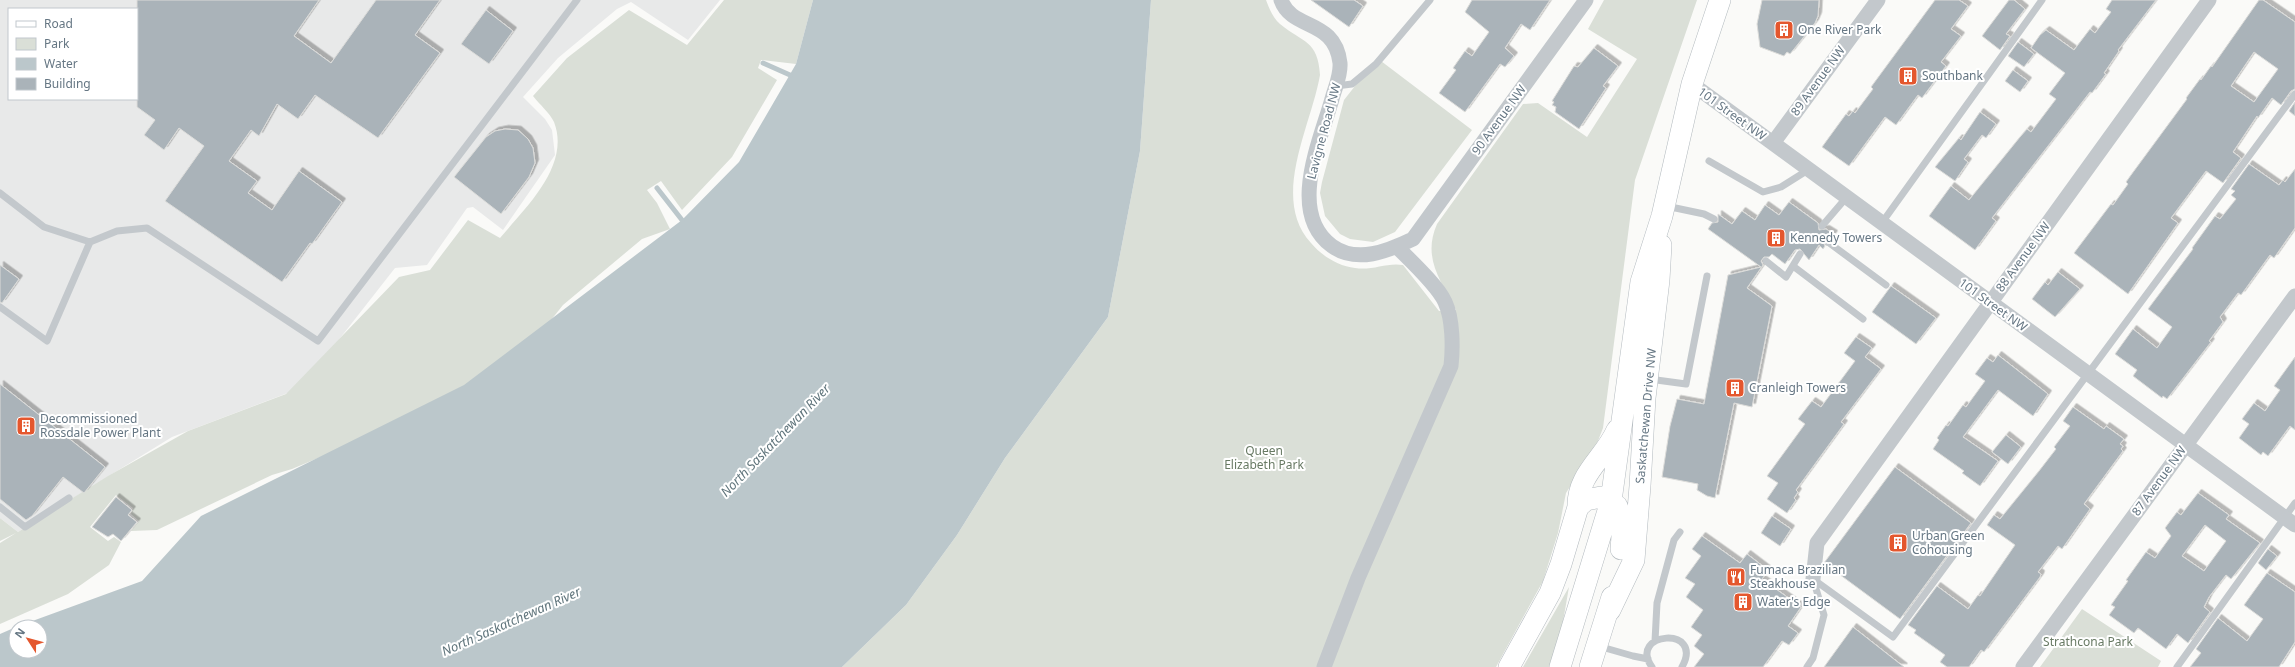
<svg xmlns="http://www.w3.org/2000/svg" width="2295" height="667" font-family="'Noto Sans',sans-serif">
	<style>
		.built { fill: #e8e9e9; fill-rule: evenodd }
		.green { fill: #dadfd7 }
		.water { fill: #bbc7cb }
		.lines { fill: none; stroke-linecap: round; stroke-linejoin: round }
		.stream { stroke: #bbc7cb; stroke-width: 5 }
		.building { fill: #aab3b9; stroke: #dcdcda; fill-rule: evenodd; filter: url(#shadow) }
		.secondary-casing { stroke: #b3babf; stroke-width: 22 }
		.lane { stroke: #c3c8cc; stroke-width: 7 }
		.street { stroke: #c3c8cc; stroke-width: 15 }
		.secondary { stroke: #fff; stroke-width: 21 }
		.labels { text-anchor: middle; stroke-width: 4; stroke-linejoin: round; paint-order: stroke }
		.poi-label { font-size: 12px; fill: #657683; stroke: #fff; text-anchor: start }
		.street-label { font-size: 12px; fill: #657683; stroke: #fff }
		.park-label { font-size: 12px; fill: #687a64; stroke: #fff }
		.water-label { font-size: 13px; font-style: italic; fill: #60757c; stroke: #fff }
	</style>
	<defs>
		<filter id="shadow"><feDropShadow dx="3.5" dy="-3.5" stdDeviation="0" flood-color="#0004"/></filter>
	</defs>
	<rect width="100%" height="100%" fill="#fafaf8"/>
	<!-- built -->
	<path class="built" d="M0,0h720l-32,40 -57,-38 -14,7 -59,49 -35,39 22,22 7,11 3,25 -52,75 -30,-23 -6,1 -40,57 -32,3 -94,120 -129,49 -154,95 -18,-14zM9,9h128v90h-128z"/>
	<!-- green -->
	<path class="green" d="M724,0h89l-17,64 -35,-4 -3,8 19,12 -45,77 -50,53 -21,-29 -14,9 10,13 13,26 -28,10 -79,66 -20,25 -60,46 -134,69 -57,24 -20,6 -115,55 -26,1 8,-10 -8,-7 2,-6 -17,-13 -26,32 18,14 6,-4 7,5 -12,23 -41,29 -68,30v-81l16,-10 -16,8v-23l18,14 90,-56 80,-45 98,-37 113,-117 31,-7 38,-50 32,18c25,-30 71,-72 54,-116 -4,-9 -15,-18 -21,-26l34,-38 62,-48 58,35z
		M1151,0h115c3,8 7,18 14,24 23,19 38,16 40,51 -9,52 -50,123 -9,168 11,13 27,23 44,25 17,3 32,-6 48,-3l36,46 17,-1c-15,-29 -34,-52 -19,-86l86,-120 15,-1 49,34 50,-78 -49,-30 16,-29h93l-62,180 -32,248 -7,18 -30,47 -8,40 -15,48 -47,86h-654l64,-62 51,-70 48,-77 103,-141 32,-166z
		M1377,58l95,72 -77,102 -22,10 -23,-3 -10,-5 -15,-18 -5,-23 2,-11 22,-82z
		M1569,587l-8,46 -11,34h-27z
		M2082,609l79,52 -3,6h-118z"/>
	<!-- water -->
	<path class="water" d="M813,0h338l-11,151 -32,166 -103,141 -48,77 -51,70 -64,62h-842v-33l16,-7v24h24v-24h-24l126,-46 59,-65 263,-131 218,-165 57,-58 57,-98z"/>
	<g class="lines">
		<!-- stream -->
		<path class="stream" d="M763,63l27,12
			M657,188l25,32"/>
	</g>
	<!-- building -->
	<path class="building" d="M137,0h182l-25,36 37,27 45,-63h64l-25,35 25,18 -62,85 -63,-43 -17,24 -21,-15 -18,32 -8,-6 -22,31 28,20 -9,12 24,17 27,-39 43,31 -30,42 -2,-1 -28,39 -117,-81 39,-55 -25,-18 -15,22 -20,-15 11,-15 -18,-13z
		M1311,0h43l9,6 -14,21z
		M1472,0h78l-20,30 -9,-6 -16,24 9,8 -9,11 -5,-3 -35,48 -26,-19 17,-23 -3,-2 12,-17 7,5 17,-24 -24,-20z
		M1762,0h57l-1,16 -3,7 -25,31 -3,-2 -3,4 -24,-9 -3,-23z
		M1935,0h24l9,6 -17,23 10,7 -20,26 5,4 -24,32 -4,-3 -22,30 -11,-8 -36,49 -27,-19 24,-33 3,2 4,-5 2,2 18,-24 -2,-2z
		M2009,0h5l11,9 -19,25 4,2 -10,14 -18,-14z
		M2112,0h44l-38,50 1,1 -15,22 2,1 -14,19 -2,-1 -98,126 4,3 -21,29 -46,-34 22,-30 18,14 51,-63 7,-8 4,3 25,-33 -7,-5 16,-21 -34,-25 9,-13 6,-5 28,20 16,-21 5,4 16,-21 -5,-3z
		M2259,0h4l32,22v67l-4,2 -10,14 -9,-7 -14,20 -1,-2 -24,36 8,6 -18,25 -17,-12 -35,47 7,5 -50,71 -54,-41 37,-49 2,1 15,-21 -2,-2 5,-7 56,-76 -1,-1 14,-19 1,1 10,-14 1,1zM2254,52l24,17 -24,33 -23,-16z
		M486,10l27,21 -24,33 -28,-20z
		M2018,42l16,12 -10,13 -16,-11z
		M1594,48l24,18 -15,20 3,2 -27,41 -24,-17 1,-5 -4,-2 2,-3 -2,-1 22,-35 4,1z
		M2013,70l15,11 -8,11 -15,-11z
		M2295,102v14l-6,-5z
		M1980,112l16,12 -10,14 -4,-3 -18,24 4,3 -13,19 -20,-14 24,-29 2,2z
		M505,129l13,1 10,9 5,9 2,15 -6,14 -28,37 -47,-37 32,-40 9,-6z
		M2249,164l30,21 4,-5 2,2 10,-13v59l-21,30 -4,-3 -29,40 -3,-2 -18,24 3,5 -14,19 2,1 -44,57 -4,-3 -1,2 -29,-22 4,-6 -22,-16 18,-25 24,19 15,-21 -24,-18 45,-60 -1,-1 23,-32 5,3 16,-20 -5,-4 4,-4 -4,-2z
		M1789,202l29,21 1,7 7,-1 8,5 -3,4 -7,1 -1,3 2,4 -2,3 -4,-4 -10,15 -9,-11 -5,1 -10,14 -13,-10 -3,3h-5l-3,4 2,4 -16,23 25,18 -20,101 -18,-4 -19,95 -8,-2 -10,-6 1,-6 -36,-7 8,-51 7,-27 27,5 24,-129 33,-8 -53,-38 4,-6 6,-1v-8l14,10 10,-13 13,9 10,-15 14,10z
		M0,265l19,14 -17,24 -2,-1z
		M2058,272l22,17 -25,28 -23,-18 13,-17 3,3z
		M1891,286l45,32 -20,26 -44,-32z
		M1856,337l16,11 -7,9 16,12 -40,53 3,2 -48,66 2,2 -4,6 2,2 -9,13 -20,-14 11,-16 -11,-7 38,-52 -7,-5 14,-18 9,6 34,-46 -11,-8z
		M1998,355l50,39 -15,22 -35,-26 -35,47 35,24 -18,25 -18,-13 2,-2 -31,-22 6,-9 -2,-2 9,-13 2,1 15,-21 3,2 19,-26 -10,-7 12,-16 6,4z
		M2295,357v73l-5,-4 -22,30 -5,-4 -2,3 -22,-17 10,-14 -7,-5 12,-16 11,8 15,-21 -6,-4z
		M0,384l105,83 -21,26 -21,-16 -31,39 -6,4 -26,-21z
		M2073,407l31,22 2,-3 18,13 -4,5 3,2 -2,3 2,2 -39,53 6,5 -28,40 -4,-3 -20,26 3,2 -1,3 -56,75 -3,-2 -12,17h-22l-7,-5 5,-7 -31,-22 2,-3 -8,-5 29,-39 31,23 10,-14 2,1 35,-51 -28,-20 7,-10 6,4 39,-48 17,-22 -2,-2 16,-21 -7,-5z
		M2006,435l15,12 -13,17 -16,-12z
		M1895,467l76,56 -71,96 -76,-56z
		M2198,493l31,22 -3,4 34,24 -29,36 -5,-4 -17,22 -5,10 6,5 -22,31 -11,-9 -11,15 -28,-21 -4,5 -25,-18 6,-8 -4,-2 17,-24 -2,-1 20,-28 9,6 16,-22 -6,-8 12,-16 4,3zM2205,525l21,16 -22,30 -22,-15z
		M116,497l16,13 -4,5 9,7 -16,19 -8,-7 -5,3 -16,-10z
		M1772,516l19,13 -11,17 -19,-13z
		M1702,536l38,27 7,-9 21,16 -6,9 39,28 -13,19 10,7 -9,12 -7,-4 -19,26h-69l10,-13 -10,-8 8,-11 -11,-8 12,-17 -17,-13 9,-13 -10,-6 16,-22 -9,-7z
		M2268,549l9,7 -11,14 -8,-7z
		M2267,573l28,19v50l-16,25h-89l11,-14 -5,-4 22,-31 29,23 16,-22 -19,-14z
		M1853,627l51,40h-80z"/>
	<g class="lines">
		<!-- secondary casing -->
		<g class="secondary-casing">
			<path id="secondary" d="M1578,507c-1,-33 27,-49 39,-77
				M1610,610l24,-50 6,-74 5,-88 14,-118 2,-35
				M1509,667l41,-74 11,-29 17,-57 8,-7 15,-3 16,9 6,18 -2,25
				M1560,667l51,-166 30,-219 21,-66 30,-132 28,-84
				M1590,667l22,-70"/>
		</g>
		<!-- lane -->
		<path class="lane" d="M1336,86l16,-2 24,-20 54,-64
			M1709,161l54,31 18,-5 27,-17
			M0,193l44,34 46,15 27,-11 30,-3 171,113 259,-341
			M1666,206l38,8 10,5
			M1881,224l161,-224
			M1822,226l24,-28
			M1828,242l58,43
			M1766,261l20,16 14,-23
			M1793,266l70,53
			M0,307l47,34 43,-99
			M1649,379l37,5 21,-108
			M0,507l25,20 44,-29
			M1813,579l80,58 402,-543
			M1655,641l2,-38 17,-63 6,-8
			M1598,646l35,10 15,3
			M1652,667c-25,-35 53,-42 30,0
			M1807,667l6,-9 11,-43 -11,-36
			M2177,667l118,-164"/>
		<!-- street -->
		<path class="street" d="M1281,0c11,31 54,18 59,63 1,13 -5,24 -8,36 -12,43 -45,114 0,147 25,18 56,5 81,-7l173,-239
			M1692,84l603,441
			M1773,143l105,-143
			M1813,579l4,-36 392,-543
			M1324,667l34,-89 93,-212c2,-18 2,-47 -6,-64 -7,-16 -35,-42 -48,-55
			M2023,667l272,-371"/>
		<!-- secondary -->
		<use href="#secondary" class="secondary"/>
	</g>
	<!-- icons -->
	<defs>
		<g id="building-square" transform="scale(1)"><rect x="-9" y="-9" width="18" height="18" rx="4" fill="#e4572e" stroke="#fff"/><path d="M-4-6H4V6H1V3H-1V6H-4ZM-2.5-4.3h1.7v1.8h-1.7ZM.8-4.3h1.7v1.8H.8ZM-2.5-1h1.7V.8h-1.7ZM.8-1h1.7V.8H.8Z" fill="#fff"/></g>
		<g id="restaurant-square" transform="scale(1)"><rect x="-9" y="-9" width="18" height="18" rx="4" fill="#e4572e" stroke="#fff"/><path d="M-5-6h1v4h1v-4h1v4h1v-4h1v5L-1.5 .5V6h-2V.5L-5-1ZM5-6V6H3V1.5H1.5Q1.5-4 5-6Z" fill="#fff"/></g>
	</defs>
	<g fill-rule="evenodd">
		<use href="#building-square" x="1784" y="30"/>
		<use href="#building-square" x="1908" y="76"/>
		<use href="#building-square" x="1776" y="238"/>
		<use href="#building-square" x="1735" y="388"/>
		<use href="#building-square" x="26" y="426"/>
		<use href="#building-square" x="1898" y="543"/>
		<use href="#restaurant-square" x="1736" y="577"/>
		<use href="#building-square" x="1743" y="602"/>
	</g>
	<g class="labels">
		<!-- poi labels -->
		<g class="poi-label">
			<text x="1798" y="34">One River Park</text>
			<text x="1922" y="80">Southbank</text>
			<text x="1790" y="242">Kennedy Towers</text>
			<text x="1749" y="392">Cranleigh Towers</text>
			<text x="40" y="423">Decommissioned<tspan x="40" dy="14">Rossdale Power Plant</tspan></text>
			<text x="1912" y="540">Urban Green<tspan x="1912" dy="14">Cohousing</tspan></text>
			<text x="1750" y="574">Fumaca Brazilian<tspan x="1750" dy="14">Steakhouse</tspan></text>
			<text x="1757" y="606">Water's Edge</text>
		</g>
		<!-- street labels -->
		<g class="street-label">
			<text transform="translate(1818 81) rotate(-54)" y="4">89 Avenue NW</text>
			<text transform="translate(1732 114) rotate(36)" y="4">101 Street NW</text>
			<text transform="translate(1499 120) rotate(-54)" y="4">90 Avenue NW</text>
			<text transform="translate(1324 131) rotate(-75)" y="4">Lavigne Road NW</text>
			<text transform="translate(2023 257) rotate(-54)" y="4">88 Avenue NW</text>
			<text transform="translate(1993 305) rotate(36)" y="4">101 Street NW</text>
			<text transform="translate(1646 416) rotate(-85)" y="4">Saskatchewan Drive NW</text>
			<text transform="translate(2159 481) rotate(-54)" y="4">87 Avenue NW</text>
		</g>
		<!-- park labels -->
		<g class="park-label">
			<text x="1264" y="455">Queen<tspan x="1264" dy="14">Elizabeth Park</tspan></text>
			<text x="2088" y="646">Strathcona Park</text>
		</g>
		<!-- water labels -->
		<g class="water-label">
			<text transform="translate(775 440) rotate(-46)" y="5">North Saskatchewan River</text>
			<text transform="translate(511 621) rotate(-24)" y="5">North Saskatchewan River</text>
		</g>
	</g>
	<!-- legend -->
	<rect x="8" y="8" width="130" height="92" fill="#ffffff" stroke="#c1c8cd"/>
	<rect x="16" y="21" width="20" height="6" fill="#ffffff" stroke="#c1c8cd"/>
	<text x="44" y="28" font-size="12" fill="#657683">Road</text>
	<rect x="16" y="38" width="20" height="12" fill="#dadfd7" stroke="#c1c8cd"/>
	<text x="44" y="48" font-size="12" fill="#657683">Park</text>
	<rect x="16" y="58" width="20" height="12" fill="#bbc7cb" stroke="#c1c8cd"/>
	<text x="44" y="68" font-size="12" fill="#657683">Water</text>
	<rect x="16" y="78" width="20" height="12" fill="#aab3b9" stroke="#c1c8cd"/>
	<text x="44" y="88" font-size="12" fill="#657683">Building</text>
	<!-- north arrow -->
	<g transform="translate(28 639) rotate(306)"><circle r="19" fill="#ffffff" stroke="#c1c8cd"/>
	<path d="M0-3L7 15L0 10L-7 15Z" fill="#e4572e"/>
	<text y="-6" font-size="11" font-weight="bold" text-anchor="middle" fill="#657683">N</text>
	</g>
</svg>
